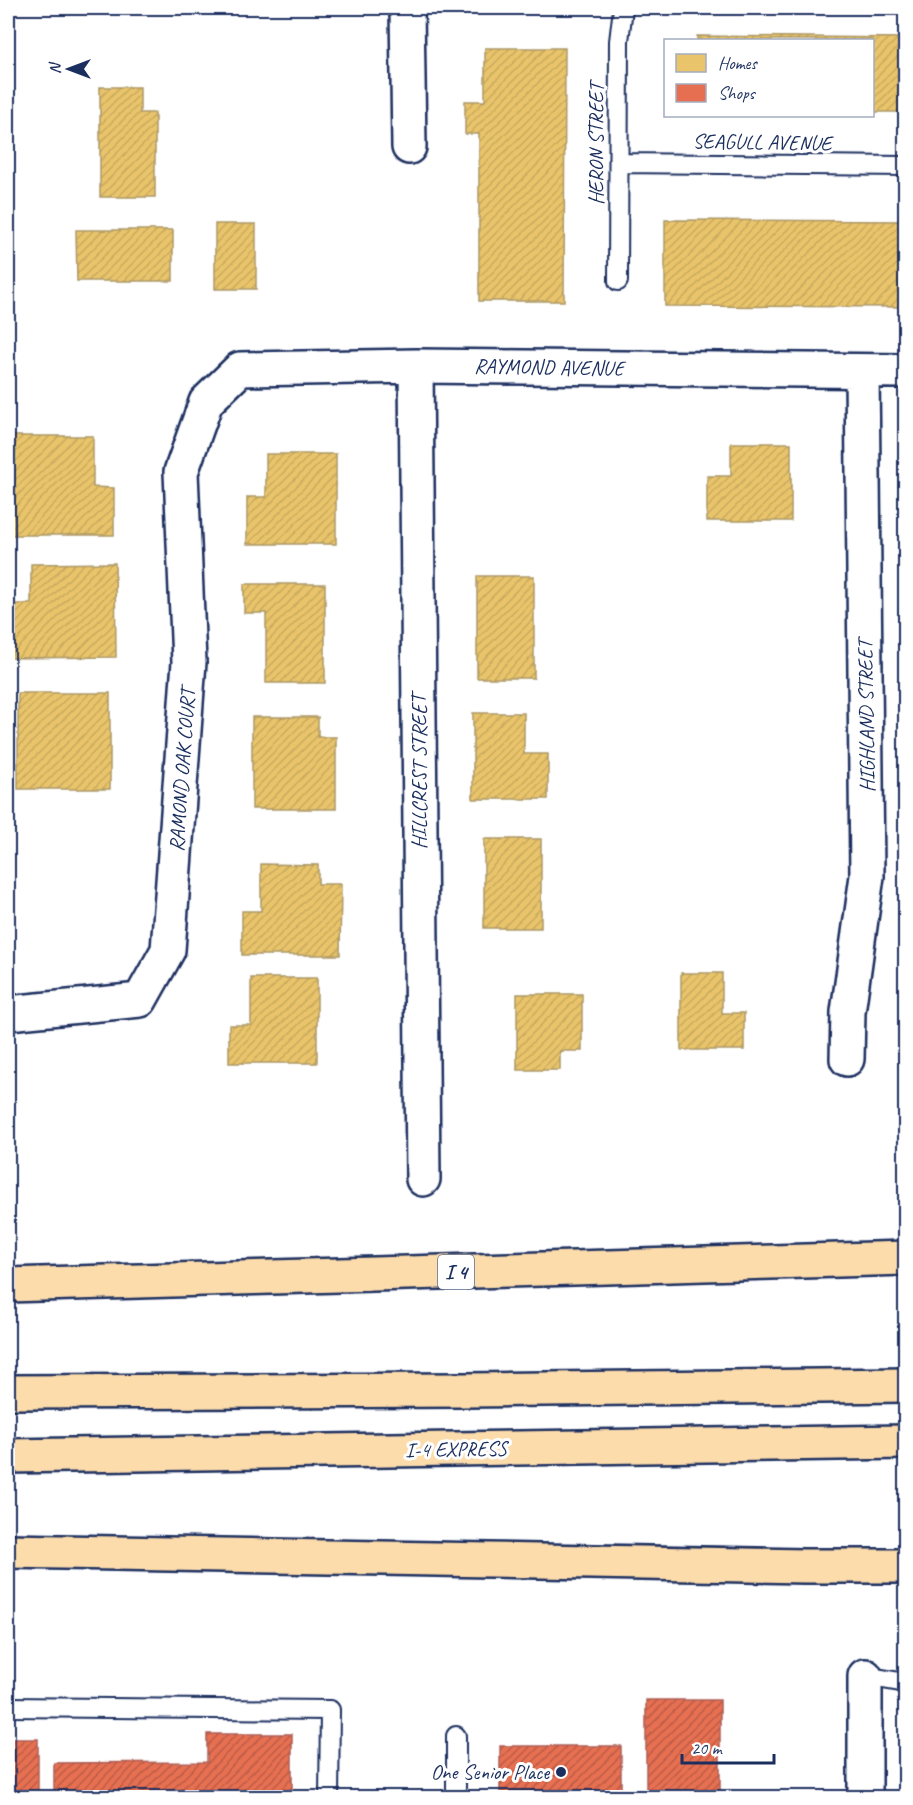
<svg xmlns="http://www.w3.org/2000/svg" width="913" height="1805" font-family="Caveat,sans-serif">
	<style>
		.homes { fill: url(#homes-hatch); stroke: #ab9766; stroke-width: 1.5 }
		.shops { fill: url(#shops-hatch); stroke: #aa5c55; stroke-width: 1.5 }
		.lines { fill: none; stroke-linecap: round; stroke-linejoin: round }
		.lane-casing { stroke: #1b2f5e; stroke-width: 22 }
		.street-casing { stroke: #1b2f5e; stroke-width: 38 }
		.highway-casing { stroke: #1b2f5e; stroke-width: 38 }
		.lane { stroke: #fff; stroke-width: 18 }
		.street { stroke: #fff; stroke-width: 33 }
		.highway { stroke: #fddcac; stroke-width: 33 }
		.poi-dot { fill: #1b2f5e; stroke: #fff; stroke-width: 2 }
		.labels { text-anchor: middle; stroke-width: 6; stroke-linejoin: round; paint-order: stroke }
		.shield { fill: #fff; stroke: #5f6d8e; stroke-width: 1.5 }
		.shield-label { font-size: 20px; font-weight: bold; fill: #1b2f5e }
		.street-label { font-size: 21px; fill: #1b2f5e; stroke: #fff }
		.poi-label { font-size: 21px; fill: #1b2f5e; stroke: #fff; text-anchor: end }
	</style>
	<defs>
		<pattern id="homes-hatch" width="6" height="6" patternUnits="userSpaceOnUse" patternTransform="scale(1.5)"><rect width="6" height="6" fill="#e9c46a"/><path d="M-1 1l2-2M0 6l6-6M5 7l2-2" fill="none" stroke="#c7a95e"/></pattern>
		<pattern id="shops-hatch" width="6" height="6" patternUnits="userSpaceOnUse" patternTransform="scale(1.5)"><rect width="6" height="6" fill="#e76f51"/><path d="M-1 1l2-2M0 6l6-6M5 7l2-2" fill="none" stroke="#ba5c46"/></pattern>
	</defs>
	<rect width="100%" height="100%" fill="#fff"/>
	<filter id="ink" filterUnits="userSpaceOnUse"><feTurbulence type="fractalNoise" baseFrequency=".0167" numOctaves="2"/><feDisplacementMap in="SourceGraphic" scale="12" xChannelSelector="R" yChannelSelector="G"/><feConvolveMatrix kernelMatrix="1 2 1 2 8 2 1 2 1" color-interpolation-filters="sRGB"/></filter>
	<g filter="url(#ink)">
		<!-- homes -->
		<path class="homes" d="M482,8h81v2l-81,-1z
			M697,36l209,2v74h-34v-72h-175z
			M485,48h80l-1,253h-85v-167h-14v-33h20z
			M100,87h40v26h15v84h-55z
			M665,220l241,1v86l-241,-1z
			M215,224h41v65h-41z
			M76,230h97v51h-96z
			M8,436h85v51l21,1v47h-106z
			M731,443h60v78h-84v-45h24z
			M266,454h70v90h-89v-47h19z
			M115,563l1,94 -108,1v-54h23v-40z
			M477,576h57v102h-57z
			M244,584h81v99h-59v-70h-22z
			M18,693h92v96h-92z
			M473,713h51v41h24v45h-75z
			M252,717h66v20h18v72h-84z
			M484,839h57v89h-57z
			M261,864l57,1v19h23l-1,71h-98v-44h19z
			M681,973h41v40h22v37h-63z
			M251,978h66v85h-88v-38h22z
			M517,994h65v57h-22v19h-43z"/>
		<!-- shops -->
		<path class="shops" d="M646,1700h74v98h-74z
			M207,1734h85v64h-238v-35l153,-1z
			M8,1739h30v59h-30z
			M500,1746h121v52h-121z"/>
		<g class="lines">
			<!-- lane casing -->
			<g class="lane-casing">
				<path id="lane" d="M619,163l287,3
					M618,281l1,-240 4,-33
					M865,1676l41,7
					M8,1707l322,3 -1,88
					M456,1736v62"/>
			</g>
			<!-- street casing -->
			<g class="street-casing">
				<path id="street" d="M407,8l2,139
					M416,366l7,813
					M8,1013l132,-13 28,-50 21,-288 -8,-190 25,-70 34,-33 176,-3 490,5
					M847,1059l1,-47 19,-136 -5,-505
					M865,1676v122"/>
			</g>
			<!-- highway casing -->
			<g class="highway-casing">
				<path id="highway" d="M8,1285l898,-27
					M8,1392l456,-2 442,-5
					M8,1456l898,-14
					M8,1551l796,15h102"/>
			</g>
			<!-- lane -->
			<use href="#lane" class="lane"/>
			<!-- street -->
			<use href="#street" class="street"/>
			<!-- highway -->
			<use href="#highway" class="highway"/>
		</g>
	</g>
	<!-- markers -->
	<circle class="poi-dot" cx="561" cy="1772" r="6"/>
	<g class="labels">
		<!-- shield labels -->
		<rect class="shield" x="438" y="1255" width="36" height="34" rx="4.5"/>
		<g class="shield-label">
			<text x="456" y="1279">I 4</text>
		</g>
		<!-- street labels -->
		<g class="street-label">
			<text transform="translate(762 142) rotate(1)" y="7">SEAGULL AVENUE</text>
			<text transform="translate(596 144) rotate(-90)" y="7">HERON STREET</text>
			<text transform="translate(549 367) rotate(1)" y="7">RAYMOND AVENUE</text>
			<text transform="translate(866 716) rotate(-91)" y="7">HIGHLAND STREET</text>
			<text transform="translate(182 770) rotate(-86)" y="7">RAMOND OAK COURT</text>
			<text transform="translate(419 772) rotate(-90)" y="7">HILLCREST STREET</text>
			<text transform="translate(456 1449) rotate(-1)" y="7">I-4 EXPRESS</text>
		</g>
		<!-- poi labels -->
		<g class="poi-label">
			<text x="549" y="1779">One Senior Place</text>
		</g>
	</g>
	<!-- margin -->
	<rect width="913" height="1805" fill="none" stroke="#fff" stroke-width="30"/>
	<rect x="15" y="15" width="883" height="1775" fill="none" stroke="#1b2f5e" stroke-width="2" filter="url(#ink)"/>
	<!-- legend -->
	<rect x="664" y="39" width="210" height="78" fill="#ffffff" stroke="#a4acbf" stroke-width="1.5"/>
	<rect x="676" y="54" width="30" height="18" fill="#e9c46a" stroke="#a4acbf" stroke-width="1.5"/>
	<text x="718" y="69" font-size="18" fill="#1b2f5e">Homes</text>
	<rect x="676" y="84" width="30" height="18" fill="#e76f51" stroke="#a4acbf" stroke-width="1.5"/>
	<text x="718" y="99" font-size="18" fill="#1b2f5e">Shops</text>
	<!-- north arrow -->
	<g transform="translate(69 69) rotate(270)" stroke="#ffffff" stroke-width="4.5" paint-order="stroke">
	<path d="M0-4.5L10 22L0 15L-10 22Z" fill="#1b2f5e"/>
	<text y="-9" font-size="16" font-weight="bold" text-anchor="middle" fill="#1b2f5e">N</text>
	</g>
	<!-- scale -->
	<path d="M682 1754v9h92v-9" fill="none" stroke="#1b2f5e" stroke-width="3"/>
	<text x="691" y="1754" font-size="18" fill="#1b2f5e" stroke="#ffffff" stroke-width="4.5" paint-order="stroke">20 m</text>
</svg>
